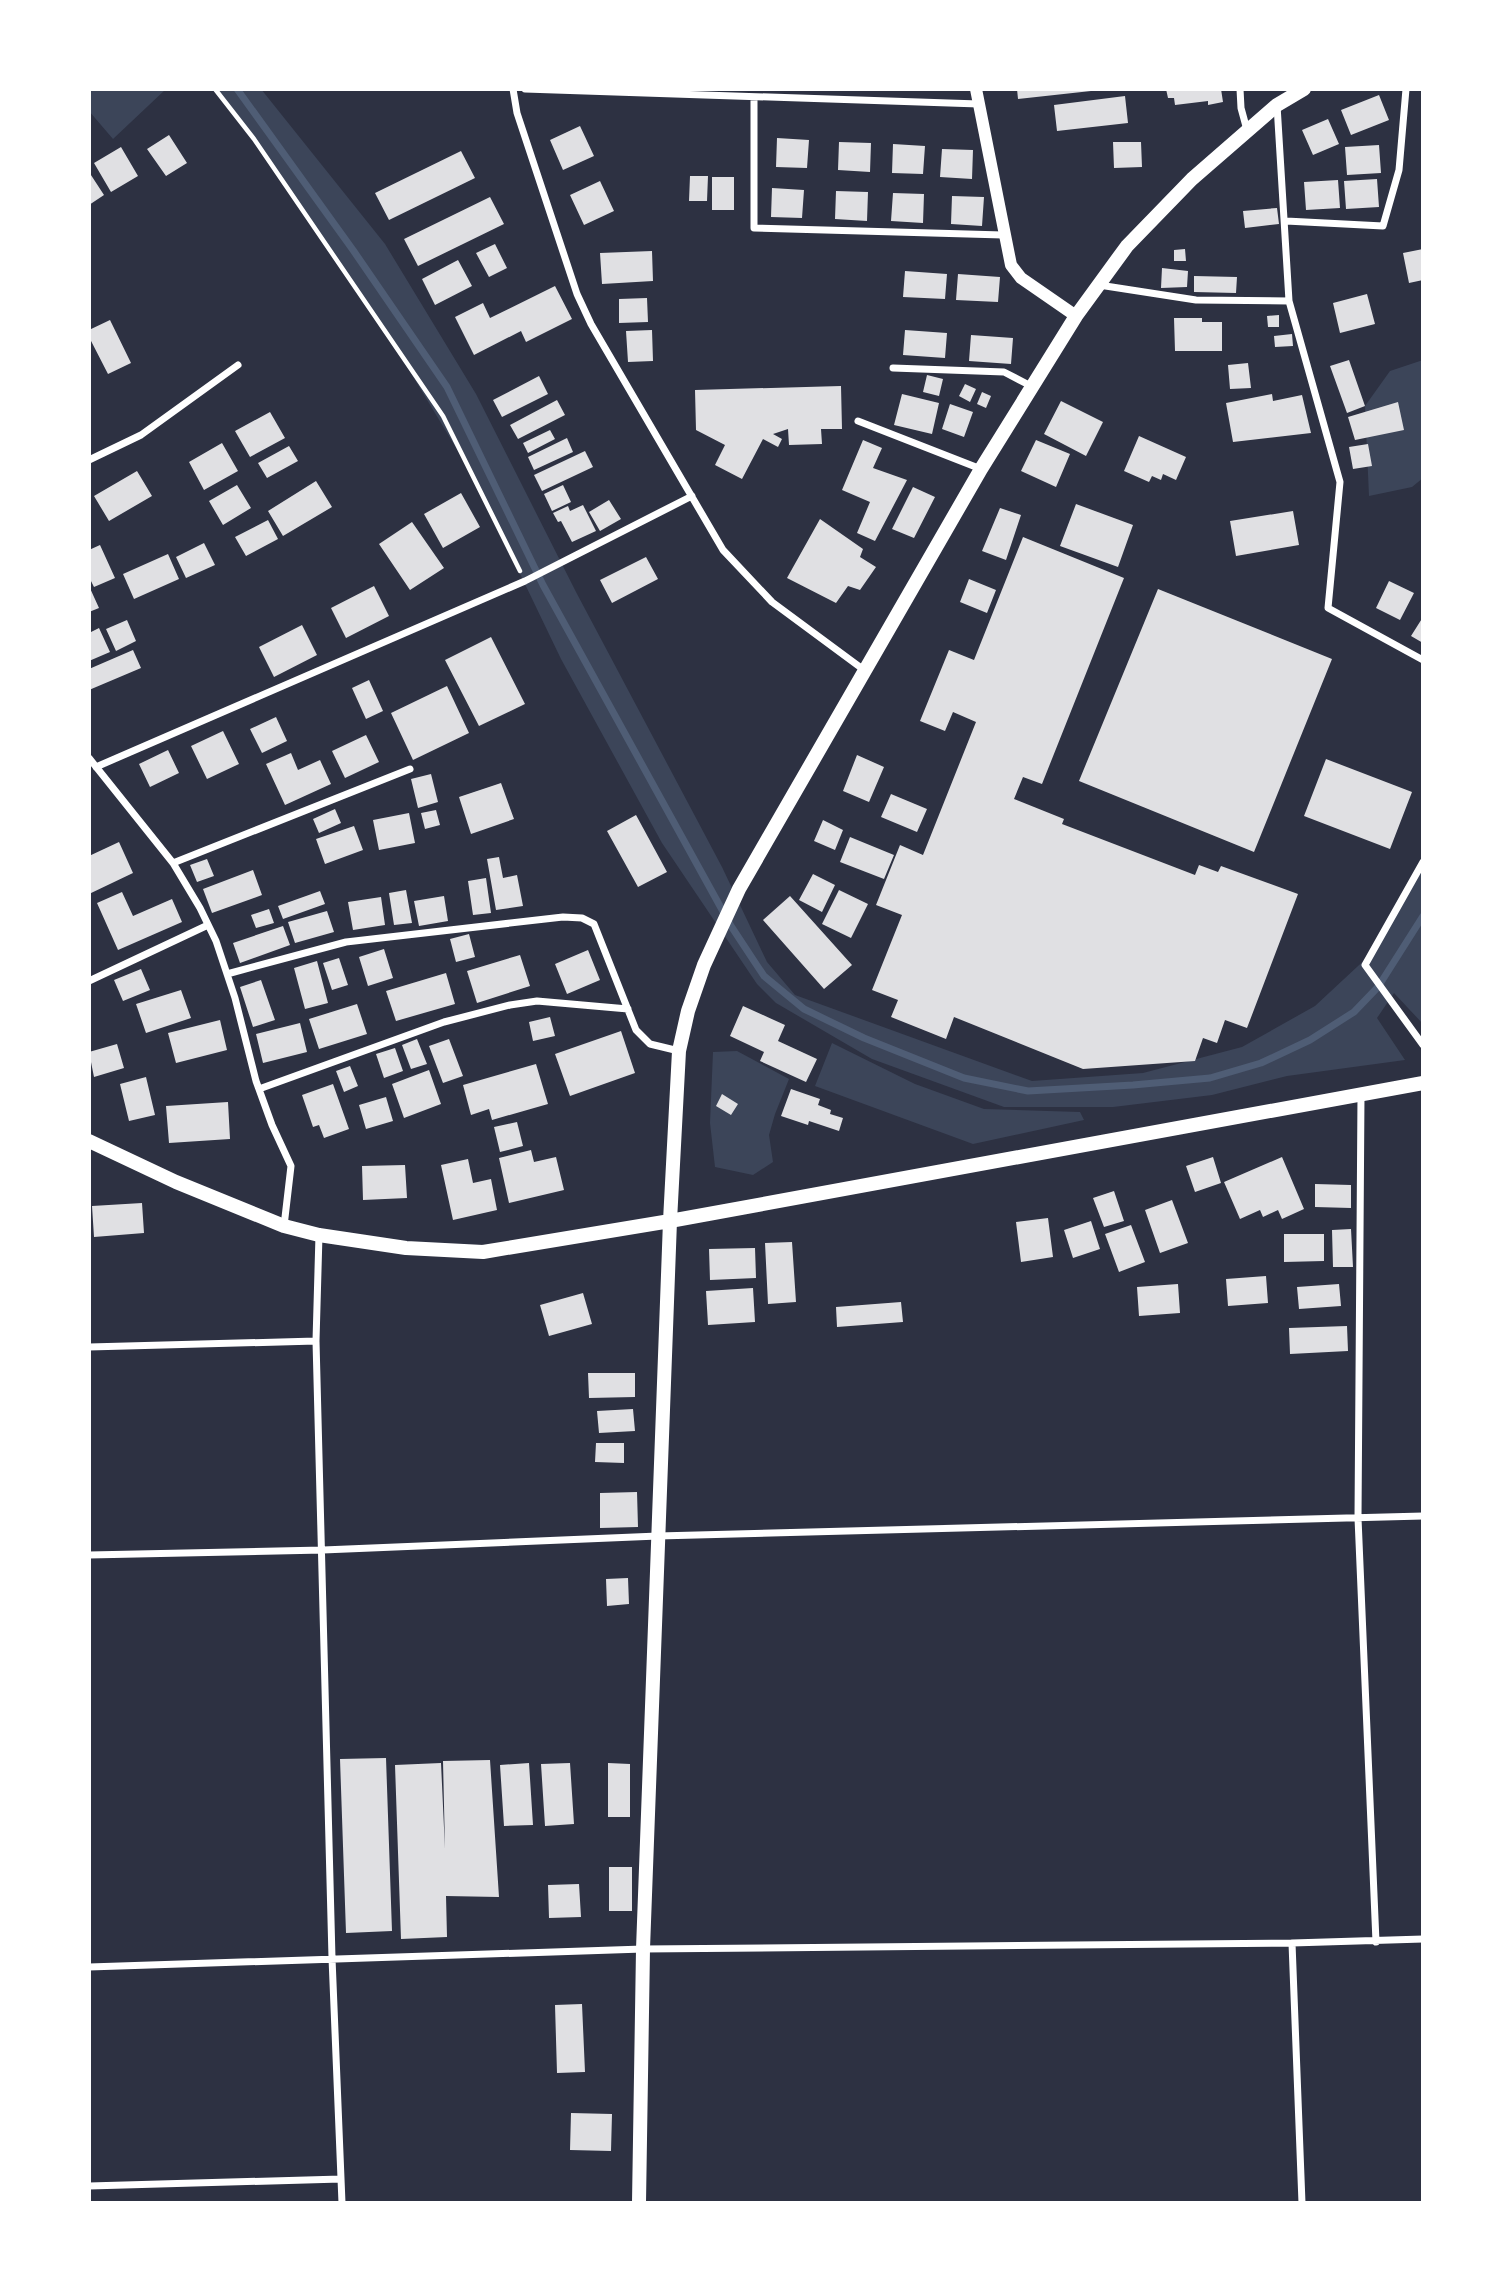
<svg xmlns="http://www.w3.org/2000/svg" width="1512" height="2292" font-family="Bitter,serif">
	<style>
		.green { fill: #3c4559 }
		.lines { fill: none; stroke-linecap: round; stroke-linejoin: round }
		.stream { stroke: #4f5d75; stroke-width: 7 }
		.building { fill: #e0e0e3 }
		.path { stroke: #fff; stroke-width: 4.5 }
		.minor { stroke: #fff; stroke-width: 7 }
		.tertiary { stroke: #fff; stroke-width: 12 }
		.secondary { stroke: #fff; stroke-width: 14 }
	</style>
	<rect width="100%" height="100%" fill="#2d3142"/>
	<!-- green -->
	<path class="green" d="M89,89h77l-53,50 -24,-28z
		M215,89h46l124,155 91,150 100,198 146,275 45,95 28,33 237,86 111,-8 99,-26 73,-41 57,-53 51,-84v155l-29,-31 -17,25 28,42 -118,16 -75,19 -99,12h-109l-132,-48 -96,-56 -19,-19 -95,-141 -101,-184 -88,-183 -82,-136 -132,-193z
		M1423,360v118l-11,9 -43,9 -4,-90 25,-35z
		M832,1043l83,41 69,25 96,3 4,8 -111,24 -158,-58z
		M737,1051l52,28 -14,35 -6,21 4,27 -20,13 -38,-8 -5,-44 3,-71z"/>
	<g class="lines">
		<!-- stream -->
		<path class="stream" d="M237,89l116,161 94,137 96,198 188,341 33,50 40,33 60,29 100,40 64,13 105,-6 77,-7 51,-15 49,-23 44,-28 24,-25 45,-71"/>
	</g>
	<!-- building -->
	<path class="building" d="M1017,89h74v2l-73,8z
		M1166,89h55l2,13 -15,3v-4l-33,4 -1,-7h-6z
		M1379,95l10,25 -38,15 -10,-25z
		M1125,96l3,27 -71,8 -3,-26z
		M1328,119l11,25 -26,11 -11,-25z
		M580,126l14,30 -31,14 -13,-30z
		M169,135l18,28 -21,13 -19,-27z
		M777,138l32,2 -2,28 -31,-1z
		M839,142l32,1 -1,29 -32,-2z
		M1113,142h28l1,25 -28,1z
		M893,144l32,2 -2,28 -31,-1z
		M1379,145l2,28 -34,2 -2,-28z
		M121,147l17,29 -27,16 -17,-29z
		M942,149l31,1 -1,29 -32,-2z
		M461,151l14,27 -86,42 -14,-27z
		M89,172l15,23 -15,10z
		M690,176h18l-1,25h-18z
		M712,177h22v33h-22z
		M1377,179l2,28 -33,2 -2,-28z
		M1338,180l2,28 -34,2 -2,-28z
		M600,181l14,30 -30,14 -14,-30z
		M772,188l32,2 -2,28 -31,-1z
		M836,191l32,1 -1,29 -32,-2z
		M893,193l31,1 -1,29 -32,-2z
		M952,196l32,1 -2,29 -31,-2z
		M490,197l14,27 -86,42 -14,-27z
		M1277,208l2,16 -34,4 -2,-17z
		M495,244l12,24 -18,9 -13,-24z
		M1185,249l1,12h-12v-11z
		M1423,249v31l-14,3 -6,-30z
		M652,251l1,30 -51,3 -2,-31z
		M458,260l14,26 -37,19 -13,-26z
		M1162,268l26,3 -1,16 -26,1z
		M905,271l42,3 -2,25 -42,-2z
		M958,274l42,3 -2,25 -42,-2z
		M1194,276l43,1 -1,16 -42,-1z
		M555,286l17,33 -46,23 -5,-11 -47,24 -19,-38 28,-14 7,15z
		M1367,294l8,30 -35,9 -7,-30z
		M647,298l1,24 -29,1v-24z
		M1279,315v12h-11l-1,-11z
		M1174,318h28v4h20v29h-47z
		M110,320l21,43 -23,11 -19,-37v-7z
		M652,330l1,31 -25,1 -2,-31z
		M905,330l42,3 -2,25 -42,-3z
		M1292,334l1,12 -18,1 -1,-11z
		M971,335l42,3 -2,26 -42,-3z
		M1349,360l16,46 -18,7 -17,-47z
		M1248,363l3,25 -21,1 -2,-24z
		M927,375l16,4 -4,17 -16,-4z
		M539,376l9,18 -46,23 -9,-17z
		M965,384l11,5 -6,13 -11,-6z
		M841,386l1,43h-21l1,15 -33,1 -1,-16 -15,5 9,5 -4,8 -15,-8 -21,40 -27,-14 10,-20 -29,-15 -1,-40z
		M982,392l9,4 -5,12 -9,-4z
		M902,394l37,9 -7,31 -38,-9z
		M1272,394l1,7 29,-6 9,38 -78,9 -7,-39z
		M557,400l8,15 -47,24 -8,-14z
		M1061,401l42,21 -17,34 -42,-22z
		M1398,402l6,28 -49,10 -7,-23z
		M950,404l23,8 -9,25 -22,-8z
		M270,412l15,26 -35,19 -15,-26z
		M550,430l5,9 -27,14 -5,-10z
		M1139,436l47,21 -10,23 -13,-6 -2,6 -9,-4 -3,6 -25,-11z
		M567,438l6,14 -39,18 -6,-13z
		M863,440l19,8 -9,20 34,12 -32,61 -18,-8 13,-31 -28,-12z
		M1036,440l34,14 -14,33 -35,-16z
		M222,443l16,28 -34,19 -15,-28z
		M1368,444l4,22 -19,3 -4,-22z
		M289,446l9,15 -31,17 -9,-15z
		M585,451l8,16 -51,24 -8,-16z
		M137,471l15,25 -43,25 -15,-25z
		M316,481l16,26 -49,29 -15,-25z
		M237,485l14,23 -28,17 -14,-24z
		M563,485l8,17 -19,9 -8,-17z
		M913,487l22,10 -21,41 -22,-9z
		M461,493l19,34 -37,21 -19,-34z
		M609,500l12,19 -21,12 -11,-19z
		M1076,504l57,21 -15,42 -58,-21z
		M583,505l13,26 -24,11 -11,-21 -3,1 -5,-9 15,-7 2,5z
		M1000,508l21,7 -15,45 -24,-9z
		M1293,511l6,34 -63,11 -6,-35z
		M820,519l43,30 -3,8 16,10 -16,23 -12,-4 -12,17 -49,-25z
		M268,520l10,19 -32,17 -11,-19z
		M412,522l32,46 -34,22 -31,-46z
		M1023,537l101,41 -82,206 -19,-7 -9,22 50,20 -2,5 133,51 4,-10 19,7 3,-6 77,28 -51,134 -22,-8 -8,23 -14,-5 -8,23 -112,8 -129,-52 -8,22 -55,-22 7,-17 -26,-10 30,-75 -26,-10 24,-60 23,10 53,-133 -23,-10 -8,19 -25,-10 29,-71 25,10z
		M204,543l11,22 -29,13 -10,-21z
		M100,545l15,33 -21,9 -5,-10v-27z
		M168,554l11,25 -45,20 -11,-25z
		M646,557l12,22 -46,24 -12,-23z
		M969,579l27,11 -9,23 -27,-11z
		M1389,581l25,12 -14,27 -24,-12z
		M89,586l10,22 -10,4z
		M374,586l15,30 -43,22 -15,-30z
		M1158,589l174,70 -78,193 -175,-71z
		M1423,617v26l-12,-7z
		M127,620l9,21 -20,10 -10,-22z
		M302,625l15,30 -43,22 -15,-30z
		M99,628l11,24 -21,9v-28z
		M491,637l34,67 -46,22 -34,-66z
		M133,650l8,18 -52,22v-21z
		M369,680l14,31 -17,8 -14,-31z
		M447,686l22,47 -56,27 -22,-47z
		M276,717l11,24 -25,12 -12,-24z
		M223,731l16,33 -32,15 -16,-33z
		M366,735l13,27 -34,16 -13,-27z
		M168,750l11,23 -29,14 -11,-23z
		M291,753l7,17 22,-10 11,24 -46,21 -19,-41z
		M857,755l27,12 -15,35 -26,-11z
		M1326,759l86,33 -22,57 -86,-33z
		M431,774l7,28 -20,6 -7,-29z
		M501,783l13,36 -43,15 -12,-37z
		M891,794l36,15 -10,23 -36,-15z
		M335,809l6,14 -22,10 -6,-14z
		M436,810l4,15 -15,4 -4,-16z
		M409,813l6,30 -36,7 -6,-30z
		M636,815l31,57 -29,15 -31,-56z
		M823,820l20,10 -8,20 -21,-9z
		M354,826l9,24 -38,14 -9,-25z
		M850,837l44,18 -10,24 -44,-17z
		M119,842l14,31 -44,21v-38z
		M499,857l4,21 14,-3 6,31 -27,4 -9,-51z
		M207,859l7,17 -17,6 -7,-17z
		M253,870l9,25 -50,18 -9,-24z
		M813,874l22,11 -13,27 -23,-12z
		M486,878l5,35 -18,2 -5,-34z
		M406,890l6,33 -18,2 -5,-32z
		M839,890l29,14 -17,34 -29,-14z
		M320,891l5,13 -42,15 -5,-13z
		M122,892l11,24 39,-17 10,23 -64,28 -21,-47z
		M444,896l4,25 -29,5 -5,-25z
		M790,896l62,69 -28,24 -61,-69z
		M381,897l4,28 -32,5 -5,-28z
		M269,909l5,14 -18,5 -5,-13z
		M327,911l7,21 -39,11 -7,-21z
		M283,926l7,19 -50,18 -7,-20z
		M469,934l6,23 -19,5 -6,-23z
		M384,949l9,29 -25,8 -9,-29z
		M588,950l12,30 -33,14 -12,-30z
		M520,955l10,31 -53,17 -10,-32z
		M339,958l9,27 -16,5 -9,-27z
		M317,961l11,42 -23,6 -11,-41z
		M141,969l9,21 -27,11 -9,-21z
		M446,973l9,31 -59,17 -10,-30z
		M261,980l14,40 -22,7 -13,-40z
		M181,990l10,28 -45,15 -10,-29z
		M357,1004l10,30 -48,15 -10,-30z
		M743,1006l42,19 -7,16 39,18 -11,23 -46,-21 4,-9 -34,-16z
		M550,1017l5,19 -22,5 -4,-19z
		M220,1020l7,30 -51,13 -8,-30z
		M300,1023l7,29 -44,11 -7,-29z
		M621,1031l14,42 -65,23 -15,-42z
		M417,1039l10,25 -16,5 -9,-24z
		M449,1039l14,37 -20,7 -14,-37z
		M117,1044l7,24 -30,9 -5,-25z
		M395,1048l8,23 -19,7 -8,-24z
		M536,1064l12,40 -56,16 -3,-11 -18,6 -8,-30z
		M350,1066l8,20 -14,6 -8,-21z
		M429,1070l12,34 -37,14 -12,-34z
		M146,1077l9,38 -26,6 -9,-37z
		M333,1084l16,45 -25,9 -5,-13 -6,2 -11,-32z
		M791,1089l29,10 -2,6 13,5 -1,4 13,4 -4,13 -30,-10 -1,4 -27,-9z
		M722,1094l16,10 -7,11 -15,-9z
		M386,1097l7,24 -27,8 -7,-24z
		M228,1102l2,37 -61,4 -3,-37z
		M517,1122l6,24 -23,6 -6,-25z
		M531,1150l3,12 22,-5 8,33 -55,13 -10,-45z
		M1213,1157l8,26 -26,9 -9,-26z
		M1282,1157l22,52 -22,10 -4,-9 -15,7 -3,-7 -20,9 -16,-37z
		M468,1159l5,24 18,-4 6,31 -44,10 -12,-55z
		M405,1165l2,33 -44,2 -1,-34z
		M1315,1184l36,1v23l-36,-1z
		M1114,1191l10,30 -20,6 -11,-29z
		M1172,1200l16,43 -28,10 -15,-43z
		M142,1203l2,30 -50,4 -2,-31z
		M1048,1218l5,39 -32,5 -5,-40z
		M1091,1221l9,28 -27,9 -9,-28z
		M1131,1225l14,37 -26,10 -14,-38z
		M1351,1229l2,38h-20l-1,-37z
		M1284,1234h40v27l-40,1z
		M792,1242l4,60 -28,2 -3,-61z
		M755,1248l1,30 -46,2 -1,-31z
		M1266,1276l2,27 -40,3 -2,-27z
		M1178,1284l2,29 -41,3 -2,-29z
		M1339,1284l2,22 -42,3 -2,-22z
		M753,1288l2,34 -47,3 -2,-34z
		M583,1293l9,31 -43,12 -9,-31z
		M901,1302l2,20 -66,5 -1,-20z
		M1347,1326l1,25 -58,3 -1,-26z
		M588,1373h47v24l-46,1z
		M633,1409l2,22 -36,2 -2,-22z
		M596,1443h28v20l-29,-1z
		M637,1492l1,35 -38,1v-35z
		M628,1578l1,26 -22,2 -1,-27z
		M386,1758l6,173 -46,2 -6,-174z
		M490,1760l9,137 -53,-1 1,41 -46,2 -6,-174 46,-2 4,86 -2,-88z
		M529,1763l4,62 -29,1 -4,-61z
		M570,1763l4,61 -29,2 -4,-62z
		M608,1763l22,1v53h-22z
		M609,1867h23v44h-23z
		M579,1884l2,33 -32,1 -1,-33z
		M582,2004l3,68 -28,1 -2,-68z
		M571,2113l41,1 -1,37 -41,-1z"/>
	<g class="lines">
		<!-- path -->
		<path class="path" d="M215,89l39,50 189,277 77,155"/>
		<!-- minor -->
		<path class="minor" d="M513,89l4,24 60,181 14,30 132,226 49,52 92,68
			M525,89l454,15
			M1240,89l1,19 6,22
			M754,97v131l249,7
			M1277,105l12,196 51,181 -12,126 95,52
			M1286,221l97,5 16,-56 7,-81
			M1099,285l97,15 93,1
			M893,368l111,4 27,14
			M858,421l123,48
			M89,460l52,-25 97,-70
			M89,758l84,105 27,45 16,33 19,57 21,83 16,44 19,41 -7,60
			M96,767l429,-186 167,-85
			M1423,862l-58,103 58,80
			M173,863l237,-94
			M227,974l119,-32 217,-25 19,1 12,6 42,106 14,14 29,7
			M89,981l119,-56
			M259,1089l185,-67 66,-17 27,-4 91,8
			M1361,1095l-3,423 18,424
			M319,1235l-3,106 16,617 10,245
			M89,1347l227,-6
			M89,1555l234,-5 335,-14 765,-20
			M1292,1943l10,260
			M89,1967l554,-18 649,-6 131,-4
			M89,2186l252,-7"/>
		<!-- tertiary -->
		<path class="tertiary" d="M976,89l35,176 10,13 55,38"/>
		<!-- secondary -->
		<path class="secondary" d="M89,1141l87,41 108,44 35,9 87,13 77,4 187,-31 753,-138
			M639,2203l4,-254 27,-728 9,-170 9,-40 16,-46 35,-76 242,-420 95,-153 51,-70 65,-67 85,-74 27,-16"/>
	</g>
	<!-- border -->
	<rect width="1512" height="2292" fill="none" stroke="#ffffff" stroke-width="182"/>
</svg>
